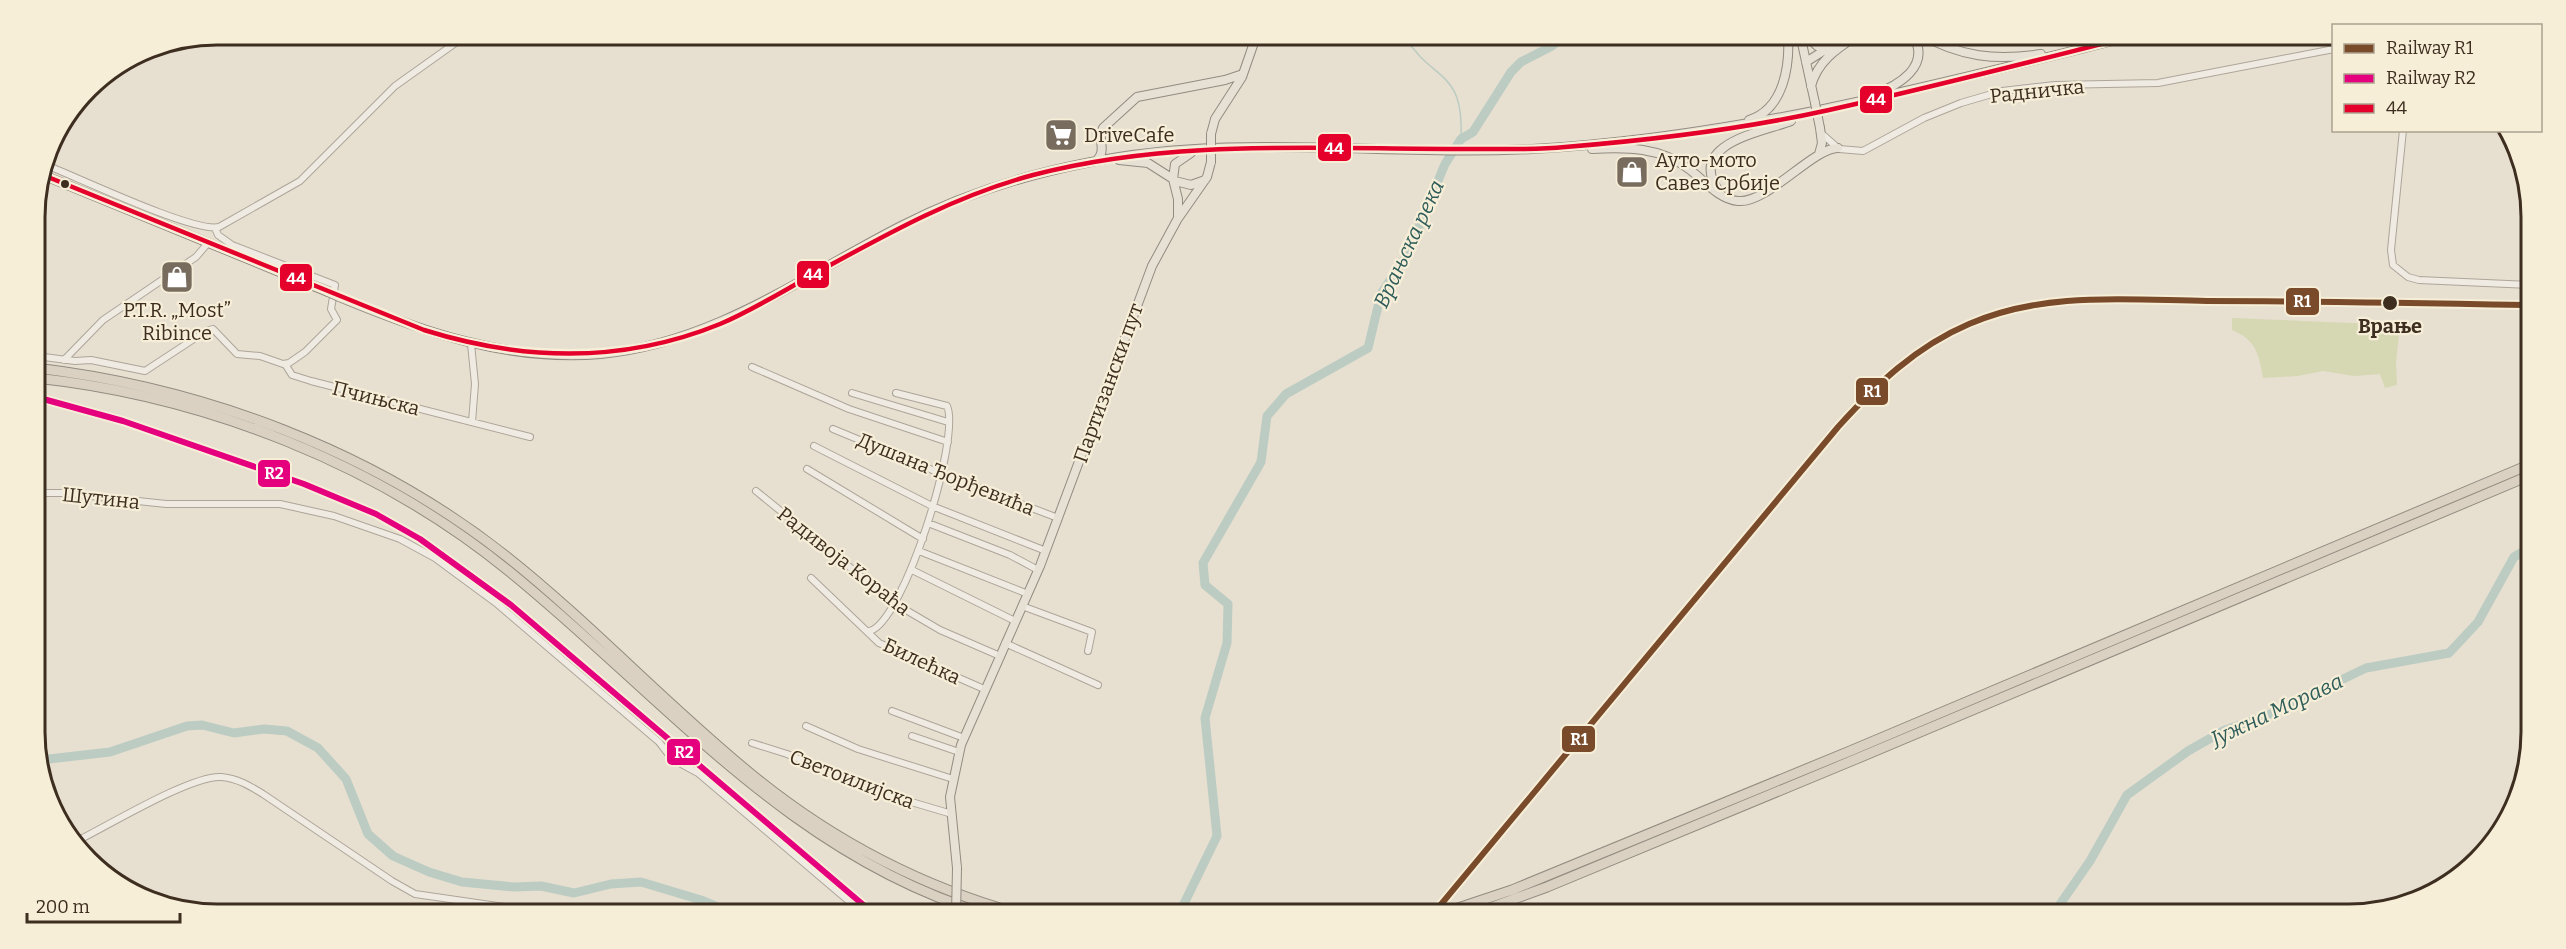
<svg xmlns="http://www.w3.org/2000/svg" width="2566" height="949" font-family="Bitter,serif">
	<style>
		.green { fill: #d6d7b3 }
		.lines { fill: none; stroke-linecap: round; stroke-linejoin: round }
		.stream { stroke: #bcccc2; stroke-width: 1.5 }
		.river { stroke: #bcccc2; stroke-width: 9 }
		.minor-casing { stroke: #ada599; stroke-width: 8 }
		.major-casing { stroke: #928b80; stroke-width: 10 }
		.highway-casing { stroke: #928b80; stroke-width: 11 }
		.minor { stroke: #efebe3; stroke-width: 6 }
		.major { stroke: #e6e1d4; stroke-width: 8 }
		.highway { stroke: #dad1c2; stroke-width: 9 }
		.major-bridge-casing { stroke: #928b80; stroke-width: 10; stroke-linecap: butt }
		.major-bridge { stroke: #e6e1d4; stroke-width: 8 }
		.bus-1-casing { stroke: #f7eed8; stroke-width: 9 }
		.bus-1 { stroke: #e4002b; stroke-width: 4.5 }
		.rail-1-casing { stroke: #f7eed8; stroke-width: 10 }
		.rail-2-casing { stroke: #f7eed8; stroke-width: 10 }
		.rail-1 { stroke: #7a4b2a; stroke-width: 6 }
		.rail-2 { stroke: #e5007d; stroke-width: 6 }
		.bus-dot { fill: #3d2e20; stroke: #f7eed8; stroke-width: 2 }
		.labels { text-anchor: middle; stroke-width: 4.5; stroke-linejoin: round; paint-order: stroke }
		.street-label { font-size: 20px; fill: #3d2e20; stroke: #f7eed8 }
		.poi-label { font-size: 20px; fill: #3d2e20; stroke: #f7eed8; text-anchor: start }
		.stop-label { font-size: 20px; font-weight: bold; fill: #3d2e20; stroke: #f7eed8 }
		.water-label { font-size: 21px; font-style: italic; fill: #2f5d5a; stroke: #f7eed8 }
		.rim { fill: none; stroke: #3d2e20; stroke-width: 3 }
		.line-badge { stroke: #f7eed8; stroke-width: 2 }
		.badge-label { font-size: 16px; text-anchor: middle; font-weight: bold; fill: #fff }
	</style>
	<rect width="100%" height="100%" fill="#e7e0d1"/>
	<!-- green -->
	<path class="green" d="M2232,318l168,7 -4,38 1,22 -12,3 -5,-14 -26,2 -31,-5 -25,5 -35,2c-4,-24 -7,-38 -31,-48z"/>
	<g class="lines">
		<!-- stream -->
		<path class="stream" d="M1403,34c30,50 61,33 58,105"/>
		<!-- river -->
		<path class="river" d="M38,758l11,1 61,-7 77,-26 15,-1 32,8 30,-4 23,2 31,17 28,31 22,55 25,22 36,16 33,10 52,5 27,-1 33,7 37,-9 30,-2 60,18 33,14
			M1179,914l38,-78 -12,-118 22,-75 1,-39 -23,-19 -2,-22 58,-101 6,-46 19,-22 82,-46 13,-54 26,-39 38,-91 16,-25 12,-7 38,-60 10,-10 31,-16 15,-12
			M2046,914l10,-4 34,-49 37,-66 61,-44 37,-21 41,-14 100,-48 83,-15 29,-31 36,-65 17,-10"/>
		<!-- minor casing -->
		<g class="minor-casing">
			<path id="minor" d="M2403,130l-12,120 2,15 15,12 11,3 111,5
				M1822,134l17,15 24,2 61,-33 37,-15 41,-12 53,-6 103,-2 176,-34
				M46,165c31,12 148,68 173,62l81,-46 95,-95 73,-52
				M471,344l4,40 -3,38
				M36,356l39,5 16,-1 54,11 61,-40 7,-2 24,25 23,2 23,8 6,-1 16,-11 32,-32 -6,-11 4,-24 -103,-40 -14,-10 -3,-7
				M64,360l39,-40 93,-63 12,-14
				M285,364l7,11 19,6 219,56
				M752,367l97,42 99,33
				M852,393l96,29
				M833,429l109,45 116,44
				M814,446l118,60 114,45
				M807,469l116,70
				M756,491l138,112 46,27 60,26
				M36,493h27l103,11h114l54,12 66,23 35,19 61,45 163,139 13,17 26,14 166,141
				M928,523l82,32 28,15
				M919,551l109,43
				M912,570l103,51
				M811,578l68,65 105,46
				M1022,606l70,26 -4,19
				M870,631c34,-10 91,-193 77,-225l-51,-13
				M1005,643l93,42
				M892,711l72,27
				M806,726l52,23 95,30
				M912,736l47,16
				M752,743l35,11 87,37 78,23
				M75,842c31,-15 116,-67 146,-65 16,1 29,9 42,17l129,87 23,13 139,20"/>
		</g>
		<!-- major casing -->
		<g class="major-casing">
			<path id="major" d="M1800,34l15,69
				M1805,34l12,12 11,2
				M1920,34c40,23 76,27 121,20
				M1806,62l22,-14 10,-2
				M1811,86c7,-26 27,-38 48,-52
				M1872,95c26,-9 61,-29 40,-61
				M1749,120c35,-11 41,-54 39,-86
				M1211,134l4,-15 27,-42 15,-43
				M1592,149c35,-2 68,-2 97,20 15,11 29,30 49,32 29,3 75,-53 100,-53
				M1819,154l3,-11 -2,-15
				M1097,160c10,-10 0,-20 6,-32l34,-31 88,-17 18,-6
				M1119,160l29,3 25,16 5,20v18
				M43,175l285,117
				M1173,179l2,-15 16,-11
				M1175,181l16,4 14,-5
				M1718,190c-31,-47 45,-58 73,-69
				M339,297c84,35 170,65 262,57 113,-11 202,-78 300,-128 58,-30 120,-50 185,-63 155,-33 320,-3 477,-16 197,-15 387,-66 578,-113
				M957,868l-7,-71 11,-52 79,-179 112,-300 25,-46 30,-43 4,-15"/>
		</g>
		<!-- highway casing -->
		<g class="highway-casing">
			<path id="highway" d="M36,368c168,20 337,83 470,188 87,69 163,152 250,222 78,63 166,109 264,136
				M36,378c169,18 342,86 474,194 154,125 279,283 476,342
				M1440,914l72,-24 338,-139 681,-287
				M1473,914l74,-27 309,-128 675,-284"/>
		</g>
		<!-- minor -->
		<use href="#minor" class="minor"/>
		<!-- major -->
		<use href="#major" class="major"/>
		<!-- highway -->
		<use href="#highway" class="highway"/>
		<!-- major-bridge casing -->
		<g class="major-bridge-casing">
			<path id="major-bridge" d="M1815,103l5,25
				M1211,162v-28
				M328,292l11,5
				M956,914l1,-46"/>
		</g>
		<!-- major-bridge -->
		<use href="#major-bridge" class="major-bridge"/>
		<!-- bus-1 casing -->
		<g class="bus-1-casing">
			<path id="bus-1" d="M43,175l381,155c99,31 198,34 296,-6 33,-14 63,-33 94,-50 71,-39 140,-78 219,-99 143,-38 295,-25 443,-26 29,0 59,1 89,-2 88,-7 178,-18 264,-37 105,-23 208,-50 312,-76"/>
		</g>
		<!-- bus-1 -->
		<use href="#bus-1" class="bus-1"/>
		<!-- rail-1 casing -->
		<g class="rail-1-casing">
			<path id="rail-1" d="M1433,914l405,-487c38,-42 77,-80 131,-103 76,-33 157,-24 238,-23 108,0 215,2 323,4"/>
		</g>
		<!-- rail-2 casing -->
		<g class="rail-2-casing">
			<path id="rail-2" d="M36,397l87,24 181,63 72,30 44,25 91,66 363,309"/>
		</g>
		<!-- rail-1 -->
		<use href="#rail-1" class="rail-1"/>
		<!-- rail-2 -->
		<use href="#rail-2" class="rail-2"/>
	</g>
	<!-- icons -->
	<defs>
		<g id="supermarket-square" transform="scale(1.725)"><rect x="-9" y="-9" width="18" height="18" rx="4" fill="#786c5e" stroke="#f7eed8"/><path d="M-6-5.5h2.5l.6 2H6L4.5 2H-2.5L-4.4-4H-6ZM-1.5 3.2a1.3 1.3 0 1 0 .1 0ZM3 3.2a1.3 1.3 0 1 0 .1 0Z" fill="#fff"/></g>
		<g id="shop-square" transform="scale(1.725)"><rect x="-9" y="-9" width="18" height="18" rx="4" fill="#786c5e" stroke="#f7eed8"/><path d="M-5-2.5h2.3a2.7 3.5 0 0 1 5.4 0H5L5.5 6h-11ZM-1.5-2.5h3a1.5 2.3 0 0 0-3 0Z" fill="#fff"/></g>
	</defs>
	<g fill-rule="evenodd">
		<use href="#supermarket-square" x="1061" y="135"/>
		<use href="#shop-square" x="1632" y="172"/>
		<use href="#shop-square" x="177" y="277"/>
	</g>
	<!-- markers -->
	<g class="bus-dot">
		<circle cx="65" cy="184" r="5"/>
		<circle cx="2390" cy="303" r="8"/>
	</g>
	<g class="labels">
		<!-- street labels -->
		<g class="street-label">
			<text transform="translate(2037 91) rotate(-6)" y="7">Радничка</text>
			<text transform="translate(1108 383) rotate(-70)" y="7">Партизански пут</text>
			<text transform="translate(376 398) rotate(14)" y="7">Пчињска</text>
			<text transform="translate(946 474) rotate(22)" y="7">Душана Ђорђевића</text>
			<text transform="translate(101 498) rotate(6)" y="7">Шутина</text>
			<text transform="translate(844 561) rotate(38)" y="7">Радивоја Кораћа</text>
			<text transform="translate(922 661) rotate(25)" y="7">Билећка</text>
			<text transform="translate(852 779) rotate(21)" y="7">Светоилијска</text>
		</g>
		<!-- poi labels -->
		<g class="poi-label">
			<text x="1084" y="142">DriveCafe</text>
			<text x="1655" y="167">Ауто-мото<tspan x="1655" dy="23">Савез Србије</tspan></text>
			<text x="177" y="317" text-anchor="middle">P.T.R. „Most”<tspan x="177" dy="23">Ribince</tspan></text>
		</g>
		<!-- stop labels -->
		<g class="stop-label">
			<text x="2390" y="333">Врање</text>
		</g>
		<!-- water labels -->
		<g class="water-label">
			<text transform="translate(1409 244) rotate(-65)" y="7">Врањска река</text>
			<text transform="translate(2277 710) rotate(-25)" y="7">Јужна Морава</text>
		</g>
	</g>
	<!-- crop -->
	<path d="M0 0H2566V949H0ZM217 45H2349A172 172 0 0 1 2521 217V732A172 172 0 0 1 2349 904H217A172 172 0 0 1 45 732V217A172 172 0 0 1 217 45Z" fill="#f7eed8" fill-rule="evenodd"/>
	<path class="rim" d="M217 45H2349A172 172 0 0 1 2521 217V732A172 172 0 0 1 2349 904H217A172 172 0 0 1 45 732V217A172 172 0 0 1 217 45Z"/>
	<g class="line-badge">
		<rect x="1859" y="85" width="34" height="29" rx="6" fill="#e4002b"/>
		<rect x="1317" y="133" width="35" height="29" rx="6" fill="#e4002b"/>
		<rect x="796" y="260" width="34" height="29" rx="6" fill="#e4002b"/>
		<rect x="279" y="263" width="34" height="29" rx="6" fill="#e4002b"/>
		<rect x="2285" y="287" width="35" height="29" rx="6" fill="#7a4b2a"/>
		<rect x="1855" y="377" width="34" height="29" rx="6" fill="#7a4b2a"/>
		<rect x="257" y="459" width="34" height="29" rx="6" fill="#e5007d"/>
		<rect x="1561" y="725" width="35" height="28" rx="6" fill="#7a4b2a"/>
		<rect x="666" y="738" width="35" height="28" rx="6" fill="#e5007d"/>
	</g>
	<g class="badge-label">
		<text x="1876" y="105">44</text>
		<text x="1334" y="154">44</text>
		<text x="813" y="280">44</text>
		<text x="296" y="284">44</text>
		<text x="2302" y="307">R1</text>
		<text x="1872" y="397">R1</text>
		<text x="274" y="479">R2</text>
		<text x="1579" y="745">R1</text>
		<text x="684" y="758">R2</text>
	</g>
	<!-- legend -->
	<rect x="2332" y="24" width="210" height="108" fill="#f7eed8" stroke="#ada18e" stroke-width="1.5"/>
	<rect x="2344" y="44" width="30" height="9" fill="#7a4b2a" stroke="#ada18e" stroke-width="1.5"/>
	<text x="2386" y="54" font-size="18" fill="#3d2e20">Railway R1</text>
	<rect x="2344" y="74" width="30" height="9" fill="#e5007d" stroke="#ada18e" stroke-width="1.5"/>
	<text x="2386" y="84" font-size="18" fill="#3d2e20">Railway R2</text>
	<rect x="2344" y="104" width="30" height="9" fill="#e4002b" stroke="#ada18e" stroke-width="1.5"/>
	<text x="2386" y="114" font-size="18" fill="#3d2e20">44</text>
	<!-- scale -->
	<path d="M27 913v9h153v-9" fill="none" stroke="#3d2e20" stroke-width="3"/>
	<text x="36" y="913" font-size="18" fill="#3d2e20" stroke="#f7eed8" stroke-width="4.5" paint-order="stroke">200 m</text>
</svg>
